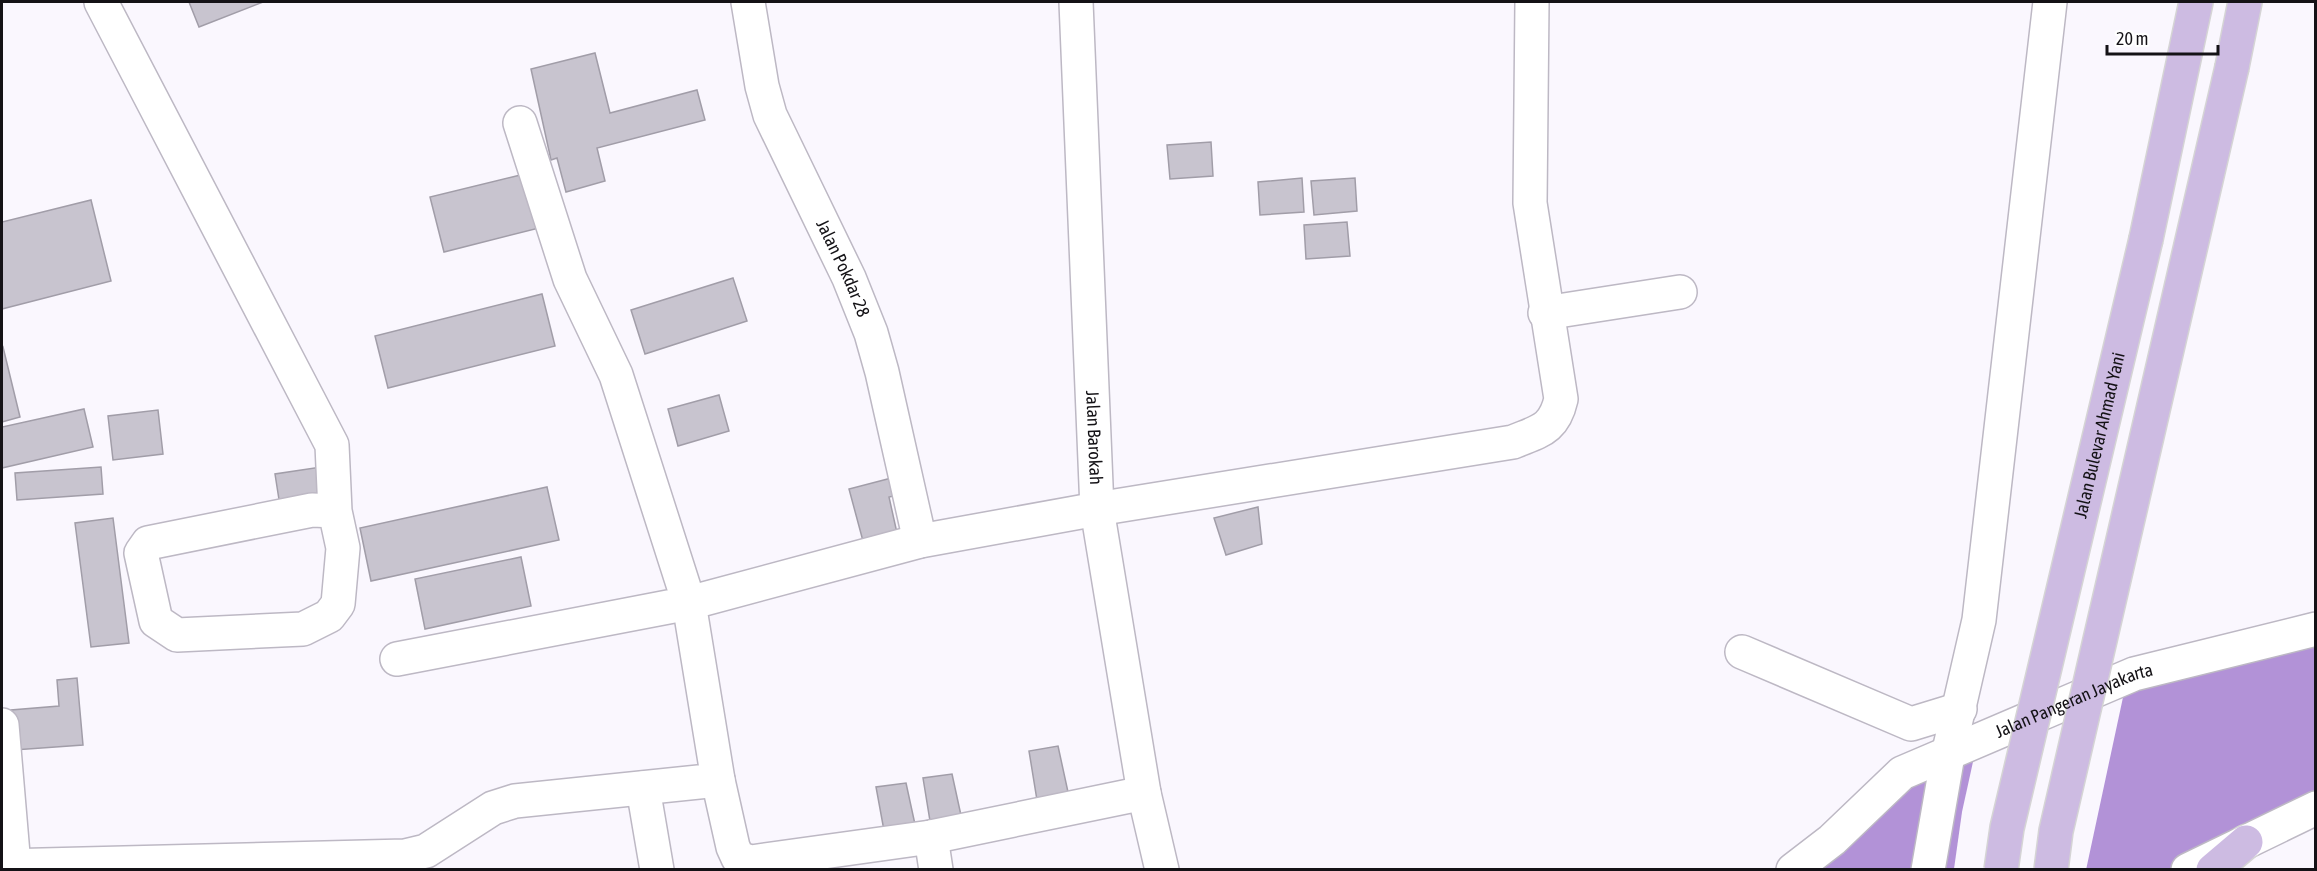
<svg xmlns="http://www.w3.org/2000/svg" width="2317" height="871" font-family="'Asap Condensed',sans-serif">
	<style>
		.water { fill: #b292d7 }
		.pier { fill: #faf7fe }
		.building { fill: #c8c4cf; stroke: #a19da8; stroke-width: 1.5 }
		.lines { fill: none; stroke-linecap: round; stroke-linejoin: round }
		.minor-casing { stroke: #bdb8c4; stroke-width: 36 }
		.major-casing { stroke: #d5d4d5; stroke-width: 36 }
		.minor { stroke: #fff; stroke-width: 33 }
		.major { stroke: #cdbbe2; stroke-width: 33 }
		.major-bridge-casing { stroke: #d5d4d5; stroke-width: 36; stroke-linecap: butt }
		.major-bridge { stroke: #cdbbe2; stroke-width: 33 }
		.labels { text-anchor: middle; stroke-width: 4.5; stroke-linejoin: round; paint-order: stroke }
		.street-label { font-size: 18px; fill: #141216; stroke: #fff }
	</style>
	<rect width="100%" height="100%" fill="#faf7fe"/>
	<!-- water -->
	<path class="water" d="M2315,629v179l-134,61 -388,1 155,-115z"/>
	<!-- pier -->
	<path class="pier" d="M2128,674l-42,196 -132,-1 8,-57 16,-73z"/>
	<!-- building -->
	<path class="building" d="M189,2h74l-64,25z
		M595,53l15,60 87,-23 8,30 -108,28 8,33 -39,11 -9,-34 -6,2 -20,-91z
		M1211,142l2,34 -43,3 -3,-34z
		M533,172l14,54 -103,26 -14,-55z
		M1302,178l2,34 -44,3 -2,-33z
		M1355,178l2,33 -43,4 -3,-34z
		M91,200l20,81 -109,28v-87z
		M1347,222l3,34 -44,3 -2,-34z
		M733,278l14,43 -102,33 -14,-44z
		M542,294l13,52 -167,42 -13,-52z
		M3,347l17,70 -18,5v-74z
		M719,395l10,36 -51,15 -10,-37z
		M84,409l9,38 -91,21v-41z
		M158,410l5,44 -50,6 -5,-44z
		M101,467l2,27 -86,6 -2,-27z
		M321,467l5,31 -46,8 -5,-32z
		M903,475l4,18 -18,4 8,36 -34,8 -14,-52z
		M547,487l12,53 -188,41 -11,-53z
		M1258,507l4,37 -36,11 -12,-37z
		M113,518l16,125 -38,4 -16,-124z
		M521,557l10,49 -106,23 -10,-50z
		M77,678l6,67 -69,5 -3,-40 48,-4 -2,-26z
		M1058,746l10,46 -31,8 -8,-49z
		M952,774l10,46 -31,7 -8,-49z
		M906,783l10,46 -31,7 -9,-49z"/>
	<g class="lines">
		<!-- minor casing -->
		<g class="minor-casing">
			<g id="minor">
				<path d="M101,2l231,443 3,66 8,37 -5,56 -9,12 -26,13 -126,6 -21,-14 -15,-68 7,-10 164,-33 23,1"/>
				<path id="s1" d="M748,2l14,84 8,29 79,163 22,55 11,39 38,169"/>
				<path id="s2" d="M1076,2l21,507 47,284 18,77"/>
				<path d="M1545,313l135,-21"/>
				<path d="M1742,652l169,72 49,-15"/>
				<path d="M397,659l292,-56 -73,-228 -46,-96 -50,-156"/>
				<path d="M2,725l12,141"/>
				<path d="M718,780l15,67 5,11 13,4 180,-25 213,-44"/>
				<path d="M643,788l14,82"/>
				<path d="M931,837l5,33"/>
				<path d="M2,866l403,-10 21,-5 67,-43 22,-7 203,-21 -29,-177 231,-62 177,-32 416,-67c26,-11 41,-12 48,-43l-31,-196 2,-201"/>
				<path id="s3" d="M1793,870l39,-30 70,-67 232,-99 182,-45"/>
				<path d="M1928,870l20,-115 31,-135 71,-618"/>
				<path d="M2188,870l128,-62"/>
			</g>
		</g>
		<!-- major casing -->
		<g class="major-casing">
			<path id="major" d="M2232,67l13,-65
				M2146,239l50,-237
				M2213,870l33,-28"/>
		</g>
		<!-- minor -->
		<use href="#minor" class="minor"/>
		<!-- major -->
		<use href="#major" class="major"/>
		<!-- major-bridge casing -->
		<g class="major-bridge-casing">
			<g id="major-bridge">
				<path id="s4" d="M2001,870l6,-42 139,-589"/>
				<path d="M2051,870l5,-39 176,-764"/>
			</g>
		</g>
		<!-- major-bridge -->
		<use href="#major-bridge" class="major-bridge"/>
	</g>
	<g class="labels">
		<!-- street labels -->
		<g class="street-label">
			<text dy="6" stroke="none"><textPath href="#s1" startOffset="285">Jalan Pokdar 28</textPath></text>
			<text dy="6" stroke="none"><textPath href="#s4" startOffset="446">Jalan Bulevar Ahmad Yani</textPath></text>
			<text dy="6" stroke="none"><textPath href="#s2" startOffset="436">Jalan Barokah</textPath></text>
			<text dy="6" stroke="none"><textPath href="#s3" startOffset="333">Jalan Pangeran Jayakarta</textPath></text>
		</g>
	</g>
	<!-- border -->
	<rect width="2317" height="871" fill="none" stroke="#141216" stroke-width="6"/>
	<!-- scale -->
	<path d="M2107 45v9h111v-9" fill="none" stroke="#141216" stroke-width="3"/>
	<text x="2116" y="45" font-size="18" fill="#141216" stroke="#ffffff" stroke-width="4.5" paint-order="stroke">20 m</text>
</svg>
